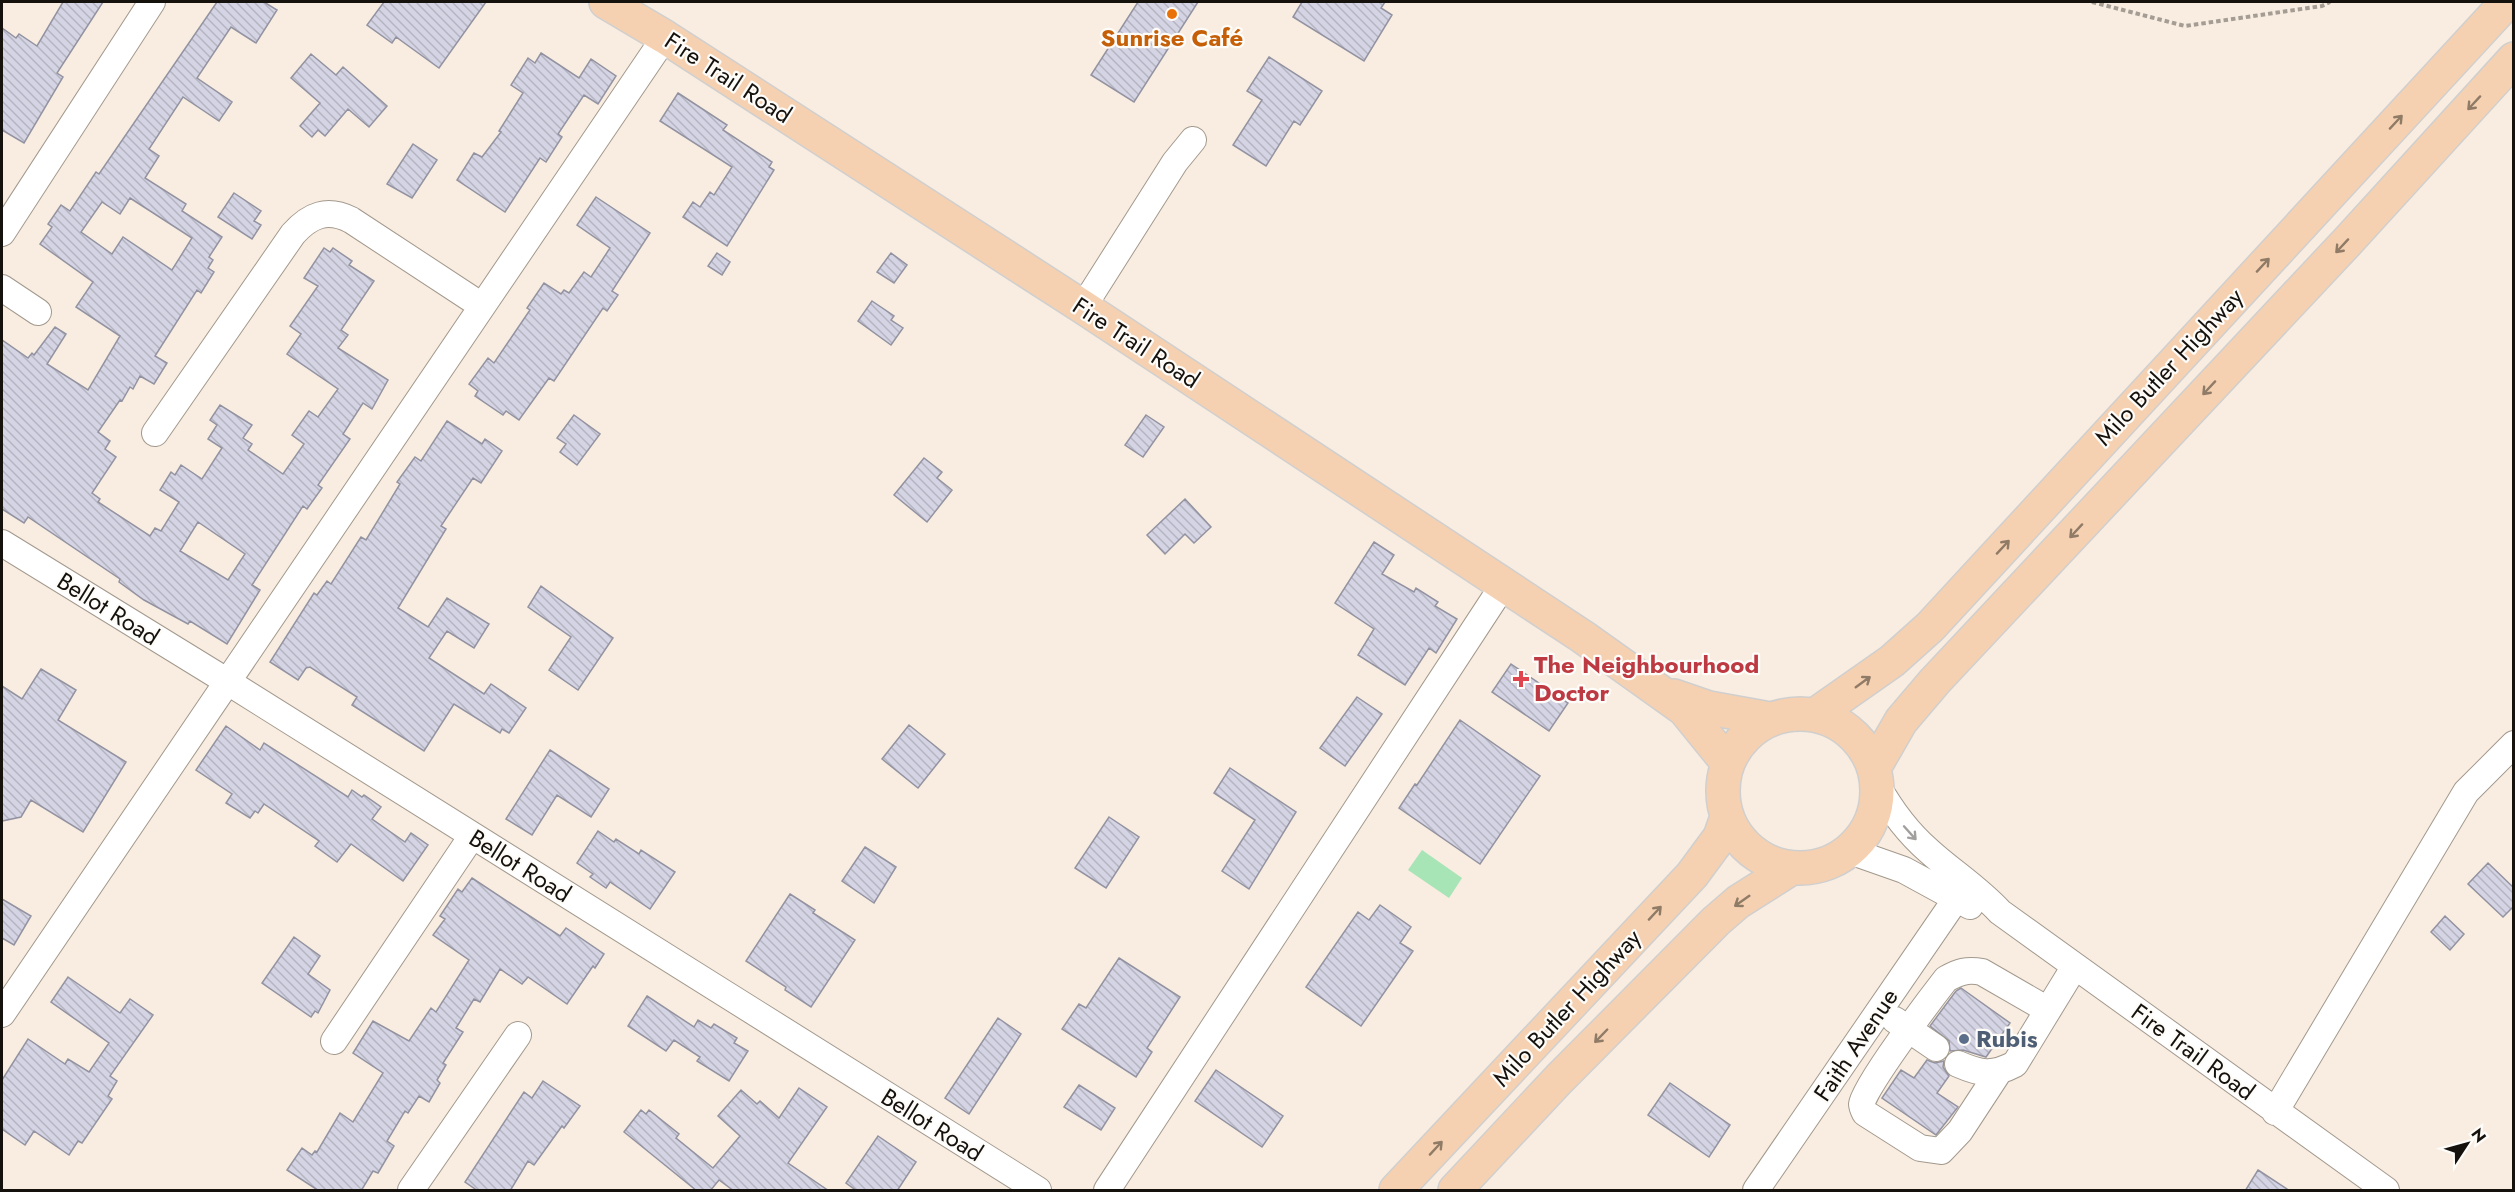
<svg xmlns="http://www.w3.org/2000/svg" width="2515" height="1192" font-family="Jost,sans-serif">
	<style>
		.green { fill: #a7e4b6 }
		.building { fill: url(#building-back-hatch); stroke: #9292a1; stroke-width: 1.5; fill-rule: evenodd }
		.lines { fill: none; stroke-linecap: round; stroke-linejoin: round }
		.minor-casing { stroke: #a3998d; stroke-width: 28 }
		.major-casing { stroke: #d0cfcf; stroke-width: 36 }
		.path { stroke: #a59d93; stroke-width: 4; stroke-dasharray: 4.5 3; stroke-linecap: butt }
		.minor { stroke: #fff; stroke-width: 26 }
		.major { stroke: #f5d1b1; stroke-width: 33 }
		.oneway { stroke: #907b67 }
		.oneway2 { stroke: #a1a09e }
		.food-dot { fill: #e8710a; stroke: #fefcf9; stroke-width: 2 }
		.health-dot { fill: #e0444e; stroke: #fefcf9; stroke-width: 2 }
		.service-dot { fill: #5c6f8a; stroke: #fefcf9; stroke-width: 2 }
		.labels { text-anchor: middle; stroke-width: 4.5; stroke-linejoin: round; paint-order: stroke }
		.food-label { font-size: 24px; font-weight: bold; fill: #c56008; stroke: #fefcf9 }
		.street-label { font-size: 24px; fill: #15110d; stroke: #fefcf9 }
		.health-label { font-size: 24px; font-weight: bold; fill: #be3a42; stroke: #fefcf9; text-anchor: start }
		.service-label { font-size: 24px; font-weight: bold; fill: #4e5e75; stroke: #fefcf9; text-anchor: start }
	</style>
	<defs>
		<pattern id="building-back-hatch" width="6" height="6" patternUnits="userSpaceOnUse" patternTransform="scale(1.5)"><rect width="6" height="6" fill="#d4d4e4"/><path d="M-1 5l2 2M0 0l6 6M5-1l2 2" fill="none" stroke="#b5b5c2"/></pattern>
	</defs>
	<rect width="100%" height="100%" fill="#f8ede0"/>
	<!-- green -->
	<path class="green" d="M1422,850l40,28 -13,20 -41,-28z"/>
	<!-- building -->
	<path class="building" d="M63,2h40l-46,71 6,4 -39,66 -22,-13v-102l14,10 3,-4 18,12z
		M217,2h47l13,8 -21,33 -25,-16 -34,51 35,24 -13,19 -36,-24 -34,52 10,7 -14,22 41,26 -4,7 40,26 -13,20 4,3 -5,8 6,4 -13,21 -4,-3 -42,66 12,7 -13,21 -14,-8 -7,13 -3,-2 -8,14 -2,-1 -22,32 12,9 -5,8 11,8 -24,36 8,6 -2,3 52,34 5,-8 6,3 18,-29 -19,-12 11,-18 4,3 6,-10 21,14 20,-31 -14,-9 9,-14 -7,-5 10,-15 32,20 -9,13 9,6 -4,6 35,24 21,-30 -12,-9 17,-24 9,6 20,-28 -51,-35 14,-20 -11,-8 28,-40 -14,-8 20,-30 6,4 3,-4 19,13 -3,4 25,16 -33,49 7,5 -10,13 50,32 -16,29 -9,-6 -20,31 7,5 -32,46 4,3 -15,21 -4,-3 -51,79 8,5 -33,54 -37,-23 -2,3 -44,-24 -25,-18 1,-3 -92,-62 -4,6 -22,-14v-169l26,18 4,-5 2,2 21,-28 11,7 -19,30 41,26 32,-54 -44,-29 17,-25 -53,-38 12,-17 -4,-3 13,-19 9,6 26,-39 3,2zM130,198l62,40 -20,32 -49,-33 -11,17 -31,-22 21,-30 18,12zM198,522l47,32 -17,26 -48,-29z
		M384,2h102l-47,66 -43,-31 -4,6 -25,-18z
		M1138,2h60l-64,100 -43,-27z
		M1302,2h83l-4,6 11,7 -28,46 -71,-44z
		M541,53l38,25 12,-19 25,17 -18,28 -14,-9 -26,39 4,3 -16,25 -6,-4 -35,54 -48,-32 17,-27 8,4 19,-25 -2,-1 24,-38 -12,-8 17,-27 7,5z
		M311,54l25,21 7,-8 44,39 -18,21 -21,-18 -23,27 -7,-6 -6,7 -12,-11 20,-23 -29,-25z
		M1269,57l53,34 -22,34 -6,-4 -28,45 -33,-21 29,-45 -15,-9z
		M678,93l49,32 -4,5 49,32 -3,5 5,3 -47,76 -44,-29 10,-15 7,5 10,-15 4,3 18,-28 -72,-46z
		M413,144l24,16 -25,38 -25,-14z
		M234,193l27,18 -7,10 7,4 -9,14 -34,-22z
		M596,197l54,36 -38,58 6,4 -11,16 -4,-3 -49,73 -5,-3 -30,42 -13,-9 -3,4 -28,-19 3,-5 -9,-7 19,-26 6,5 36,-53 -3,-2 17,-25 17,11 3,-4 5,3 15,-21 7,5 19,-29 -33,-23z
		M717,253l13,9 -8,13 -14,-9z
		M891,253l16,12 -13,18 -17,-11z
		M872,301l22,15 -3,4 12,8 -12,17 -33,-24z
		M574,415l26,19 -23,31 -17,-13 6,-8 -9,-6z
		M1146,415l18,12 -21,30 -18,-12z
		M447,421l35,23 3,-5 17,12 -21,32 -8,-5 -32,48 5,3 -48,79 30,19 19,-29 42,26 -15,24 -27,-17 -18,27 55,36 7,-10 35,24 -17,25 -7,-4 -2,4 -46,-29 -30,47 -72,-46 5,-8 -47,-30 -4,1 -8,12 -28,-18 44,-69 3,2 10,-14 4,3 30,-47 5,3 34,-56 -3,-2 18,-25 6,4z
		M924,458l18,14 -5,6 15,12 -25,32 -33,-27z
		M1185,499l26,28 -17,16 -9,-9 -20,20 -18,-19z
		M1374,542l20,13 -12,19 32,18 2,-4 22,14 -3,4 22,13 -21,34 -7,-5 -24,37 -47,-30 16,-26 -39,-26z
		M541,586l72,52 -35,52 -29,-20 22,-33 -43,-30z
		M1511,664l57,39 -19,28 -57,-39z
		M41,669l35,21 -18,30 68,42 -43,70 -52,-32 -10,17 -19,4v-135l20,13z
		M1357,697l25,17 -37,52 -25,-18z
		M1460,720l80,56 -60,88 -81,-56 16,-24 2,1z
		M909,725l36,29 -27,34 -36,-29z
		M226,726l34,24 4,-7 84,54 4,-7 10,7 2,-2 17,12 -9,12 33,23 6,-9 17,12 -25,36 -52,-37 -14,18 -22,-16 4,-5 -55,-37 -6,9 -3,-2 -5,7 -24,-15 6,-9 -36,-24z
		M550,750l59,39 -18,28 -34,-22 -25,40 -26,-16z
		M1230,768l66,44 -47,77 -27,-18 33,-51 -41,-27z
		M1109,817l30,20 -33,51 -31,-20z
		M598,831l16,11 2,-3 23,15 2,-4 34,22 -25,37 -40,-27 -4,6 -16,-11 3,-3 -16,-11z
		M865,847l31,20 -22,36 -32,-22z
		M2488,863l26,25v18l-11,11 -35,-33z
		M472,878l88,58 6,-8 38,26 -9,14 -2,-2 -26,38 -39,-27 -6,7 -22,-15 -20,33 -6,-3 -18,29 7,4 -20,31 3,2 -9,15 3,3 -11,19 -10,-6 -11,17 -3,-2 -18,30 7,5 -16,27 -5,-2 -12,20h-42l-32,-21 15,-22 10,7 3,-4 2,1 23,-39 13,9 30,-49 -30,-20 20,-32 36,20 22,-33 5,4 33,-52 -36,-25 12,-16 -5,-3 18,-27 4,3z
		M790,894l25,16 -2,3 42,27 -44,67 -26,-17 1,-3 -40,-26z
		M2,899l29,17 -17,29 -12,-7z
		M1380,905l31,22 -11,16 13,8 -52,75 -55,-39 52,-75 11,8z
		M2445,916l19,18 -14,16 -19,-18z
		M294,937l26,19 -12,18 22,16 -12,23 -3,-2 -4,6 -49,-34z
		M1119,958l61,39 -33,51 5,4 -16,25 -74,-48 17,-25 7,4z
		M68,977l52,36 10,-14 23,16 -43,61 7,5 -9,15 4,3 -30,44 -4,-2 -9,14 -35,-24 -9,14 -23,-16v-49l26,-41 37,25 3,-5 21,13 20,-29 -58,-41z
		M1961,988l49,35 -24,34 -23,-7 -13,1 -1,-10 -19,-15 26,-35z
		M647,996l47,31 4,-7 13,8 3,-4 23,14 -3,5 14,8 -19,30 -32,-20 3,-4 -26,-17 -8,11 -38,-25z
		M998,1018l23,16 -52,80 -24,-16z
		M1927,1060l8,3 9,-2 -1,6 6,9 -12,17 21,14 -22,28 -54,-37 19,-28 13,8z
		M1216,1070l67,46 -21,31 -67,-46z
		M543,1081l37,25 -16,22 -2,-2 -28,39 -6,-4 -18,30h-32l-13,-9 59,-90 8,6z
		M1670,1083l60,42 -21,32 -61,-42z
		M1079,1085l36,23 -14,22 -37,-23z
		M799,1088l28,19 -39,56 41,28h-95l-15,-11 -9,11h-13l-73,-59 17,-22 5,4 3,-4 30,24 -3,4 37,30 27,-32 -22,-20 23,-26 16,14 3,-3 19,17z
		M878,1136l38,26 -19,29h-40l-11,-8z
		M2258,1170l32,21h-45z"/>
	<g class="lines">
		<!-- minor casing -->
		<g class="minor-casing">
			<path id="minor" d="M2,233l150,-231
				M2,288l36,24
				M1083,307l92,-145 18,-22
				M155,433l138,-199c17,-19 34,-26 58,-14l131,86
				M2,543l226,139 810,508
				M1877,785c14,25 30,47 52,66 23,21 49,37 71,61l386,278
				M1850,851l54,19 66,36
				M2,1014l663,-977
				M1895,1020l41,28
				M334,1041l138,-205
				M1958,1064c23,10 34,12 57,0l60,-98
				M1998,1073l-38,58 -19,20 -21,-3 -55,-35c-2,-4 -3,-6 -3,-9 1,-16 70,-107 84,-125 13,-7 21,-10 36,-7l66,38
				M2275,1112l191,-320 48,-48
				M411,1190l107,-155
				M1107,1190l397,-606
				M1756,1190l200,-291"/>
		</g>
		<!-- major casing -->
		<g class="major-casing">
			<path id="major" d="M606,2l59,35 418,270 500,330 101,72 44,54
				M1674,696l35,12 61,11
				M1723 791a77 77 0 1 1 154 0a77 77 0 1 1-154 0Z
				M1815,715l77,-54 38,-34 577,-625
				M1874,768l27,-47 34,-40 413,-440 166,-182
				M1396,1190l296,-315 28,-38 7,-20
				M1455,1190l104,-111 157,-158 22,-19 52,-33"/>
		</g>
		<!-- path -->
		<path class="path" d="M2092,2l93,24 137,-20 8,-4"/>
		<!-- minor -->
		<use href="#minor" class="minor"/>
		<!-- major -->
		<use href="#major" class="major"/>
	</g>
	<!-- one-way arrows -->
	<defs><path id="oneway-shaft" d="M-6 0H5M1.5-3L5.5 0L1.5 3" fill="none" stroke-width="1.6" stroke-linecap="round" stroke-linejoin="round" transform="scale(1.5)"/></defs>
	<g class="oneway">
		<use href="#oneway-shaft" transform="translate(2474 103) rotate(133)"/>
		<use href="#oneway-shaft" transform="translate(2396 122) rotate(-47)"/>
		<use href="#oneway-shaft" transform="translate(2342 246) rotate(133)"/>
		<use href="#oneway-shaft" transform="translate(2263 265) rotate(-47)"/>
		<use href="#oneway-shaft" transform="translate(2209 388) rotate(133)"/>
		<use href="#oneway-shaft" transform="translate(2076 531) rotate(133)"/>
		<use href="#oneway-shaft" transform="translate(2003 547) rotate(-47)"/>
		<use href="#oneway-shaft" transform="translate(1863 682) rotate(-36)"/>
		<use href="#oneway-shaft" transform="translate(1742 901) rotate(145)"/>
		<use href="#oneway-shaft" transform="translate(1655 913) rotate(-47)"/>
		<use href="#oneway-shaft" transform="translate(1601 1036) rotate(134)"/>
		<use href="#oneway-shaft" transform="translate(1436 1148) rotate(-47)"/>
	</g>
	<use class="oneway2" href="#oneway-shaft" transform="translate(1910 833) rotate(48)"/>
	<!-- markers -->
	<circle class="food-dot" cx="1172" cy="14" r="6"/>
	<path class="health-dot" d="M1518 670h6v6h6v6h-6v6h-6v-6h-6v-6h6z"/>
	<circle class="service-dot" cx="1964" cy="1039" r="6"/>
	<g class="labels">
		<!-- food labels -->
		<g class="food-label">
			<text x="1172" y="46">Sunrise Café</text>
		</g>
		<!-- street labels -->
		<g class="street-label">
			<text transform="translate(728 78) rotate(33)" y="8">Fire Trail Road</text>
			<text transform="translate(1136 343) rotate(33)" y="8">Fire Trail Road</text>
			<text transform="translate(2169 367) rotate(-47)" y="8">Milo Butler Highway</text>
			<text transform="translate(108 609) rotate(32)" y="8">Bellot Road</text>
			<text transform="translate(520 866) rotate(32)" y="8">Bellot Road</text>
			<text transform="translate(1567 1008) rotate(-47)" y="8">Milo Butler Highway</text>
			<text transform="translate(1856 1045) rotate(-56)" y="8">Faith Avenue</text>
			<text transform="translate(2193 1052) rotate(36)" y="8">Fire Trail Road</text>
			<text transform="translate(932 1125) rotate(32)" y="8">Bellot Road</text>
		</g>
		<!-- health labels -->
		<g class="health-label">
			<text x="1534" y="673">The Neighbourhood<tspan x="1534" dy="28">Doctor</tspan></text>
		</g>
		<!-- service labels -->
		<g class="service-label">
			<text x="1976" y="1047">Rubis</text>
		</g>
	</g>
	<!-- border -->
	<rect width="2515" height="1192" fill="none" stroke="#15110d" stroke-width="6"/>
	<!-- north arrow -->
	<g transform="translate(2467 1144) rotate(54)" stroke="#fefcf9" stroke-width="4.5" paint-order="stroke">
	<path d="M0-4.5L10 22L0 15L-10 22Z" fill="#15110d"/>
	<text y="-9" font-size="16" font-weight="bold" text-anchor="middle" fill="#15110d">N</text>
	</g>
</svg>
